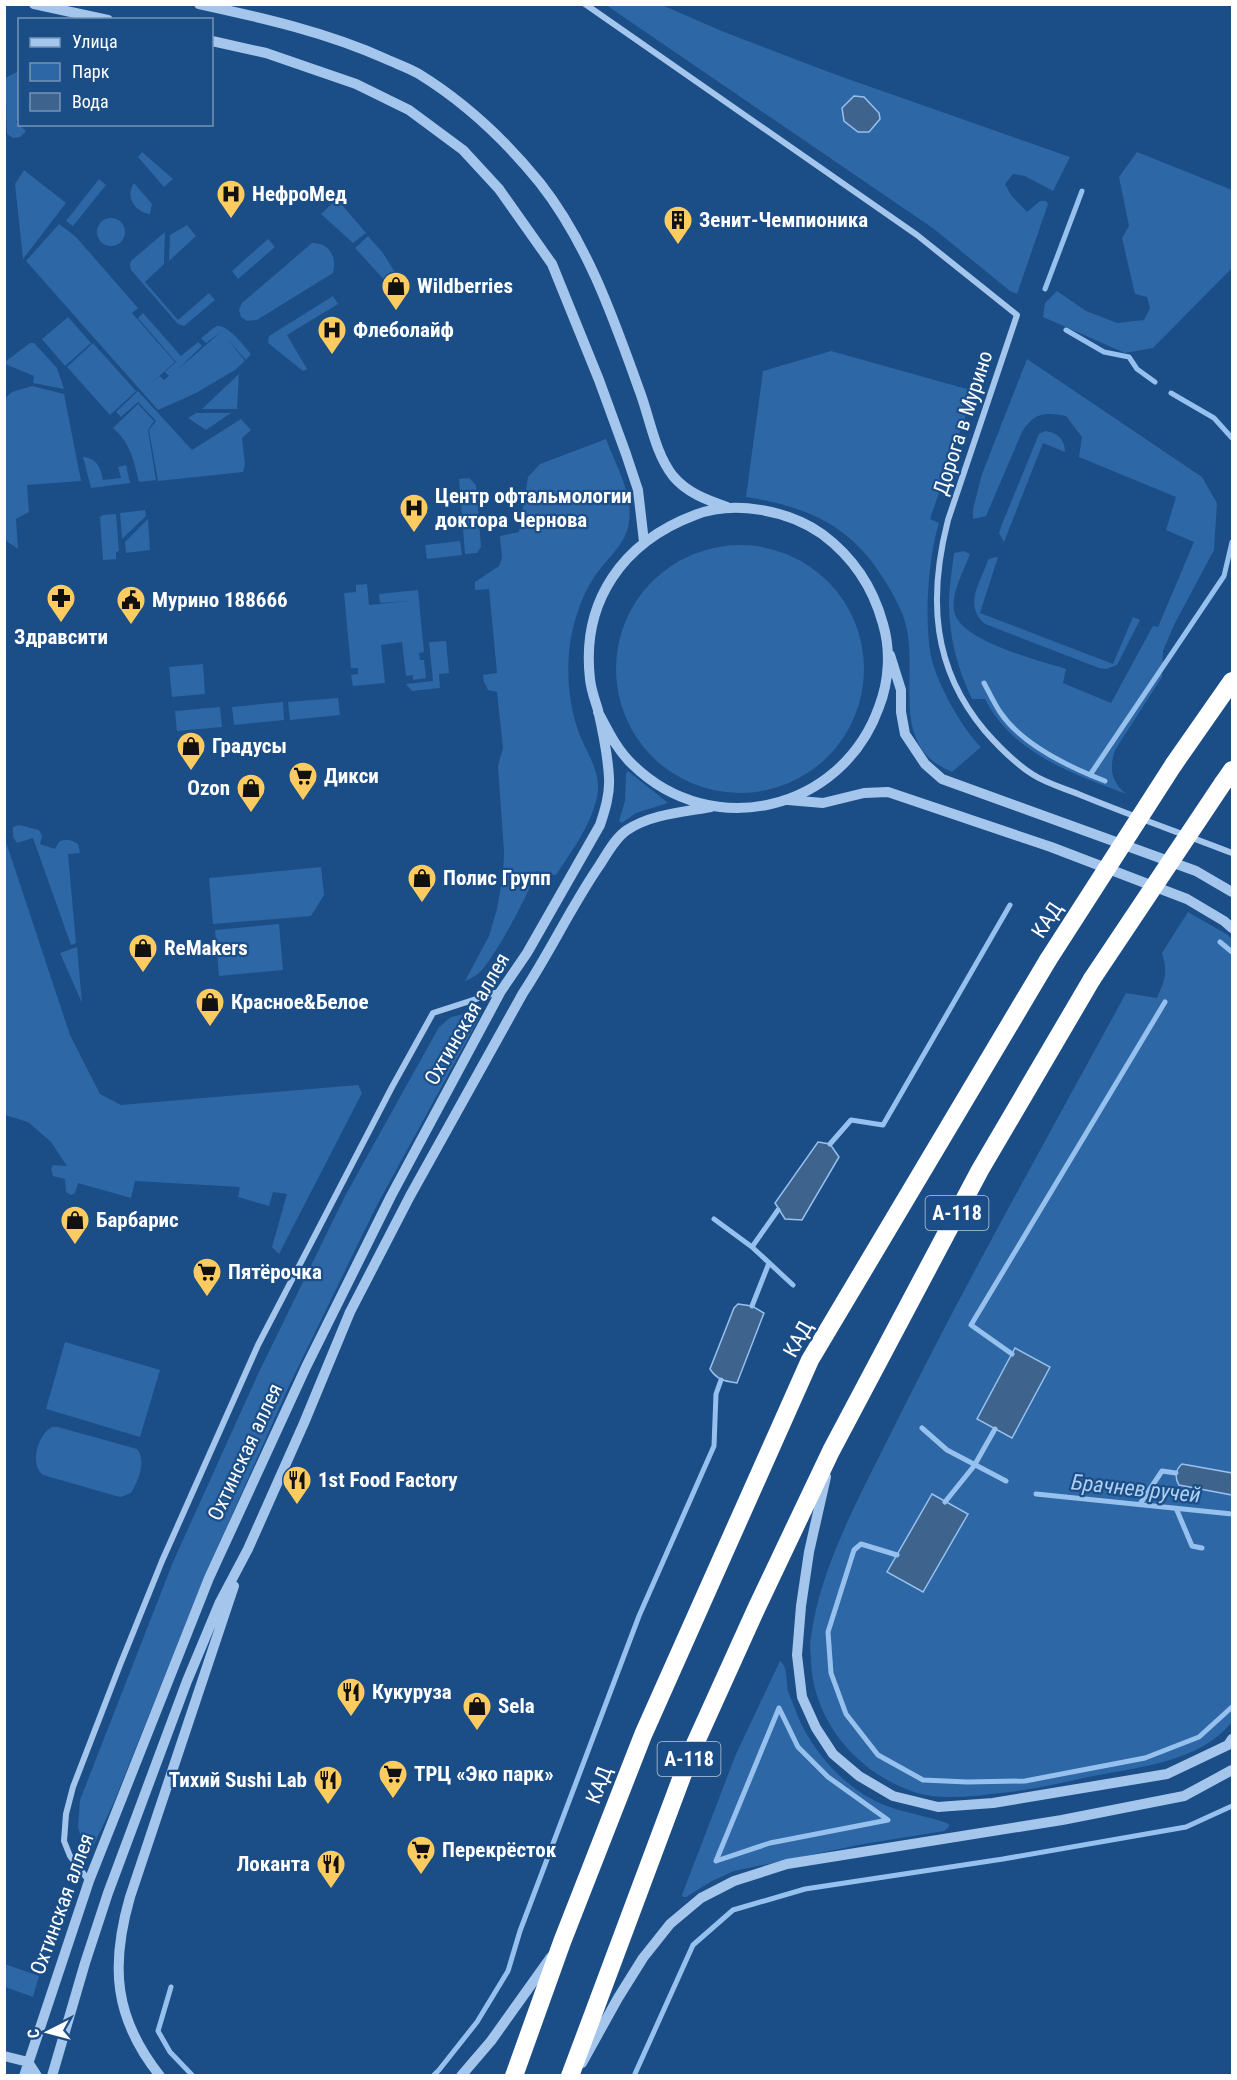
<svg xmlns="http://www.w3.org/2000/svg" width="1237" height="2080" font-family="'Roboto Condensed',sans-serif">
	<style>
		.green { fill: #2e67a5 }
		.water { fill: #3e638d; stroke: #96c1ee; stroke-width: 1.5 }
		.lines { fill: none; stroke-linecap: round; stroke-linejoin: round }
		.stream { stroke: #96c1ee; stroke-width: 5 }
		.minor { stroke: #a4c6ec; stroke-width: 6 }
		.tertiary { stroke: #a4c6ec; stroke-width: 10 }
		.motorway { stroke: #fff; stroke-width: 18 }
		.motorway-bridge { stroke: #fff; stroke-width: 18 }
		.labels { text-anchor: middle; stroke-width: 4.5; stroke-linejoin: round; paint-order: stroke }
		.shield { fill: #1b4d87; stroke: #bbcadb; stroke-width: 1.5 }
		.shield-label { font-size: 20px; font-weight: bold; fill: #fff }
		.poi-label { font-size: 21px; font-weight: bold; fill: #fff; stroke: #1b4d87; text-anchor: start }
		.street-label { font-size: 21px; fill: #fff; stroke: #1b4d87 }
		.water-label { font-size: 22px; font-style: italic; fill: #afd0f3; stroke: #1b4d87 }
	</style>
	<rect width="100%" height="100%" fill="#1b4d87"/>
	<!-- green -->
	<path class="green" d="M606,5h56l62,27 110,42 236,83 -17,34 -28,-15 -12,-2 -8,10 6,11 16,17 13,-11h6l2,3 -31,90 -7,-3 -76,-62z
		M19,71v47l-3,4 10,9 -6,6 -7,1 -6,-4 -2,-56z
		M142,152l31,27 -9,8 -26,-30z
		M1137,152l95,38v78l-79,80 -28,5 -82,-36 2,-14 12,-12 29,20 31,12 27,-3 6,-12 -3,-11 -12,-3 -13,-56 7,-12 -10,-49z
		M24,170l42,33 -43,56 -8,-75z
		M99,179l7,6 -33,41 -7,-5z
		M134,183l18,21 -2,10c-16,-2 -25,-18 -16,-31z
		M337,199l29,34 -13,10 -32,-29z
		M97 232a14 14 0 1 1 28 0a14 14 0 1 1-28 0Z
		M59,224l17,13 62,71 -6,5 43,49 -30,27 15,-13 4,4 5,-4 -4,-4 11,-10 -38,-44 5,-5 38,43 17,-14 4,4 -26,25 45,-39 -15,11 -5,-5c5,-3 11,-10 16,-12 11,-2 28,21 34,28l-5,6 -19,-21 18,22 -10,9 -39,23 -38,17 -132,-149z
		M187,225l9,11 -27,25 1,-26z
		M165,232l-1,32 -19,18 33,38 31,-27 6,7 -31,26 -6,-2 -47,-54 -1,-5 1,-4z
		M368,236l15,17 16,26 -10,6 -34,-37z
		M268,239l7,8 -37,32 -6,-8z
		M312,243c18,0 25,14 21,30l-76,47 -10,1 -6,-4 -2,-7 3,-7z
		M333,296l5,8 -51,31 20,34 -4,2 -35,-28 1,-7z
		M68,317l23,26 -26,23 -23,-27z
		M30,343h4l23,25 7,21 -31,-6 1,-7 -29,-12v-2z
		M93,343l43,48 -26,24 -43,-48z
		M831,351l143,40 -44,128 9,4c-11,34 -16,107 -6,141 7,24 30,66 48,83l-29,25c-62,-25 -35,-91 -45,-142 -3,-17 -13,-34 -22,-49 -34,-56 -77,-74 -139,-84l17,-126z
		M1027,359l175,118 15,26 -3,47 -40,75 -11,26 -1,26 -47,73c-6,19 -4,31 11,44 -54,-21 -113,-40 -141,-95h-13c-14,-29 -23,-62 -23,-95 0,-16 3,-34 5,-51l10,-2 6,3c-6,17 -19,38 -16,57 5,30 87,50 112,58l-3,14 48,20 42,-77 5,1 36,-85 -28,-12 10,-33 -97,-40 3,-20 -16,-21c-22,-4 -32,-3 -44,16l-36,84 -13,3v-10l9,-35z
		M239,374l-2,35h-35z
		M32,386l32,8 17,87 -54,4 2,27 -13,7 2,30 -13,-9v-142l7,-6z
		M138,391l54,59 49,-31 10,11 -9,8 3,26 -2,8 -85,9 -9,-51 7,-9 -18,-19 -17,15 -5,-5z
		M138,404l16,17 -6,9 8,50 -17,2c-5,-21 -9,-40 -26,-54z
		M196,413h35l-25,17 -18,-12z
		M1045,431c12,1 20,8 20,21l-22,-9 -39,99 -5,-9 3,-9 37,-90z
		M606,439c10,27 27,54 23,83 -2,22 -25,39 -36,57 -12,19 -20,43 -23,65 -4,31 -1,65 11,94 7,16 18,33 17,51 -2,29 -26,62 -42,86l-20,-4c-5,20 -43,90 -58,103 -4,3 -9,5 -13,7l24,-45 8,-27 6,-35 1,-22 -6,-86 5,-18 -6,-56 -9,-2 -4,-8 -1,-7 14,-2 -8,-84 -14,1v-8l24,-16 3,-8 -2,-22 19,-4 9,-55 12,-13z
		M83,457c14,1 18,11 20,23l18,-2 -3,-11 8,-2 4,18 -39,5z
		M469,478l7,7 5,62 -4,6 -12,1 -6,-75z
		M145,510l1,6 -24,23 -2,-26z
		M116,514l3,37 -3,1v7l-13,1 -3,-43 3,-2z
		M148,519l2,31 -24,3 -1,-11z
		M460,541l2,14 -35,4 -2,-14z
		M616 669a124 124 0 1 1 248 0a124 124 0 1 1-248 0Z
		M998,557l-18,56 133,51 20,-47 7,3 -23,45 -11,4 -7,-1 -114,-44c-22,-19 -5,-40 3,-64l4,-2z
		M367,584l2,21 40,-4 -29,2 -1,-9 39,-4 6,62 -5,1 1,7h4l2,18 -13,2v-5l-7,1 -4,-34 -21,3 4,38 -32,3 -2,-11 7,-1v-6h-7l-7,-75 12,-1v-7z
		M446,641l3,32 -10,1 1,14 -28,3 -6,-7 27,-3 -4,-39z
		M203,664l2,30 -33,3 -3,-30z
		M338,698l2,17 -50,5 -2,-18z
		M283,702l1,18 -50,5 -2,-18z
		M220,707l2,20 -45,4 -2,-20z
		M628,771l40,32 -32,10 -14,10 -3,-2 6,-20 1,-27z
		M19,825l20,5 3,6 -2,8 15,5 4,-7c7,-4 12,-2 19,2l2,9 -12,1 8,89 -5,2 -38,-107 -16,5 -4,-6v-10z
		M4,836l66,199 30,59 21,11 237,-20 4,8 -83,161 -7,-7 15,-53 -14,-2 -4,14 -31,-9 2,-10 -105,-6 -4,17 -53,-15 -3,10 -4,2 -5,-3 -1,-13 -12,-3 -2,-7 2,-4 14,1 -16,-24 -23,-20 -23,-7z
		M321,867l3,28 -13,21 -98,8 -4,-46z
		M1188,912l40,23 4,5v782c-33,41 -95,45 -144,55 -28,6 -57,13 -86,16 -28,3 -61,8 -88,-1 -56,-19 -100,-69 -103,-130 0,-8 -2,-17 0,-25 9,-72 54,-151 86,-216 72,-145 152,-286 229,-428l31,5c8,-18 11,-25 5,-45z
		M279,924l4,46 -64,6 -4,-46z
		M77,947l5,56 -22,-50z
		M477,1011l2,1v6l-103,189 -87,179 -85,192 -90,224 -23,49h-6l-7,-24 2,-27 93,-238 85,-188 87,-178 94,-169 12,-10z
		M65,1342l95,28 -20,67 -94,-28z
		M52,1427h6l79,22c10,12 1,32 -6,44l-10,4 -5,-1 -73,-21c-14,-10 -5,-41 9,-48z
		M780,1661c8,6 6,20 8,30 3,8 7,17 10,26 17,38 49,74 89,89 20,8 43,10 62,18l-1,4 -4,3 -86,14 -124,26 -22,10 -26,16h-3l-1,-2 54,-141z
		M5,1964l34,12 -6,21 -28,-10z"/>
	<!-- water -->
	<path class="water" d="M854,96l10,1 15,16 1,6 -11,13h-11l-14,-11 -2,-13z
		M818,1142l12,2 9,13 -37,63 -17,-1 -10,-16z
		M738,1304l14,2 12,7 -27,70c-12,-2 -20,-3 -27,-14l24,-61z
		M1015,1348l35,19 -38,71 -35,-19z
		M1182,1464l50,9v22l-53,-10c-5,-8 -3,-16 3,-21z
		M932,1494l36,20 -45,78 -36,-20z"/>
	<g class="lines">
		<!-- stream -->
		<path class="stream" d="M1045,289l37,-98
			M1066,330l38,22 25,5 8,12 18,13
			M1171,393l43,25 18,20
			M984,683c5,9 10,20 16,29 22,33 69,55 105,69
			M1090,775l134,-199 8,-34
			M1220,942l12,10
			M830,1144l21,-24 32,5 127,-220
			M714,1219l38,28 41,38
			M752,1247l26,-37
			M752,1306l17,-43
			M1012,1354l-41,-29 194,-323
			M922,1428l25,22 59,31
			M1036,1494l196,20
			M945,1502l29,-36 21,-37
			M1140,1504l22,-33 14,2
			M1176,1508l16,38 10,2
			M897,1555l-36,-11 -7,6 -26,82 3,41 15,41 32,41 45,25 44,2 58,-1 120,-23 54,-21 33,-30
			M716,1861l54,-18 118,-23 -60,-43 -30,-30 -19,-39
			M716,1861l63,-153
			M171,1987l-13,44 12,21 23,24
			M433,2076l6,-6 38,-48 31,-51 12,-40 119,-315 75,-170 2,-52 5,-14
			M634,2076l59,-131 40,-35 72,-21 198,-30 183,-32 46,-21"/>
		<!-- minor -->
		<path class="minor" d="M585,4l332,231 100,80 -69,205c-20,78 -16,148 37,211 14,16 30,32 47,43 15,10 35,15 51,22 49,20 100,38 149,57
			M89,1881l-19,-25 -6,-15 2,-27 7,-27 47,-122 42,-104 96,-216 134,-258 41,-74 68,-22"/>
		<!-- tertiary -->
		<path class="tertiary" d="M34,4l74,16
			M199,4c64,14 127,28 187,55 11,5 23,9 33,15 47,29 87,67 121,109 48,61 74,137 100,209 10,27 15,61 33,84 14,17 34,24 54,31
			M212,41l54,12 90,31 53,26 54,40 36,39 53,75 47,116 27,74 12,36 6,52
			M890,655l11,35v22l4,22 20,30 17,15 254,92 36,21
			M788,800l35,3 41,-10 24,-1 163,55 136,52 37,22 8,7
			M826,1477l-17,75 -8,54 -4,49 5,42 14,31 17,26 26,22 34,20 45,11 55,-4 174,-29 61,-29 4,-6
			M4,2056l24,6 9,14
			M582,2063l36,-65 25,-40 27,-34 31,-26 33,-17 53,-17 275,-44 122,-24 48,-26
			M24,2076l65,-195 120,-303 97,-211 85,-171 110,-205 26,-38 73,-128c5,-15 10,-31 9,-47 -1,-22 -6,-46 -11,-68 -3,-10 -7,-20 -8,-31 -9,-78 33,-137 105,-164 39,-15 93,-5 127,19 31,23 51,53 61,90 8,27 6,57 -4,83 -37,104 -167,135 -246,58 -16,-15 -25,-34 -35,-53
			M52,2076l33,-113 23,-70 79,-212 33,-79 28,-53 56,-126 46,-111 60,-116 113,-203c27,-41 48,-86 76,-127 8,-12 16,-28 28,-36 24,-16 57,-18 84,-23
			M160,2076c-46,-58 -50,-110 -30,-179l104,-311
			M461,2076l30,-35 60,-84"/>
		<!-- motorway -->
		<path class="motorway" d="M1174,764l58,-83
			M1223,783l9,-13
			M514,2076l48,-134 81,-207 167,-375 238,-400
			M570,2076l120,-321 67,-148 74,-156 149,-281 112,-191"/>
		<!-- motorway-bridge -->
		<path class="motorway-bridge" d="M1048,960l126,-196
			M1092,979l131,-196"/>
	</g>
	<!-- icons -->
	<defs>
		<g id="hospital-pin" transform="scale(1.5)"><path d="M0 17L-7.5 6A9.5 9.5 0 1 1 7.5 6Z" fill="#fdcc60" stroke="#1b4d87"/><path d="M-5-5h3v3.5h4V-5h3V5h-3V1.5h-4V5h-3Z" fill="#111"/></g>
		<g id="building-pin" transform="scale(1.5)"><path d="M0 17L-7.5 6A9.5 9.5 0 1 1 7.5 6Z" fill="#fdcc60" stroke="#1b4d87"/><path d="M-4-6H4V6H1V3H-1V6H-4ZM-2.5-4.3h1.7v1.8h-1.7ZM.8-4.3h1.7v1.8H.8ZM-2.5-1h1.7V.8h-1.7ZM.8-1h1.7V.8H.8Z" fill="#111"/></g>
		<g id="shop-pin" transform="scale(1.5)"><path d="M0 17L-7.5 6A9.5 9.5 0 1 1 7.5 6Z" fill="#fdcc60" stroke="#1b4d87"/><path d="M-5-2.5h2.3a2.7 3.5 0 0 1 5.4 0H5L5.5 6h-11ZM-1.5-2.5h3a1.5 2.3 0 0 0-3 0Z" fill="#111"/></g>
		<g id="pharmacy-pin" transform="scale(1.5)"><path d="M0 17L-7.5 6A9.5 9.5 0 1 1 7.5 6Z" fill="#fdcc60" stroke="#1b4d87"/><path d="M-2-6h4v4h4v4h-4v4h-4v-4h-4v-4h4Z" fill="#111"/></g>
		<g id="civic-pin" transform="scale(1.5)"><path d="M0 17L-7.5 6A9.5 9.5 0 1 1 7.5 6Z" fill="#fdcc60" stroke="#1b4d87"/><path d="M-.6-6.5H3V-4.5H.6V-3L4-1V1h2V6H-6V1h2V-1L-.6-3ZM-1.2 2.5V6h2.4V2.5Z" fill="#111"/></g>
		<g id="supermarket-pin" transform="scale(1.5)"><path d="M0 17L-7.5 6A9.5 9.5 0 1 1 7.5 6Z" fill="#fdcc60" stroke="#1b4d87"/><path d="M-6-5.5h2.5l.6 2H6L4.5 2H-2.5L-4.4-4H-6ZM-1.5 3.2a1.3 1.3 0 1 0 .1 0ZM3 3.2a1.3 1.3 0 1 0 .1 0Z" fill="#111"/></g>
		<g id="restaurant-pin" transform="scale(1.5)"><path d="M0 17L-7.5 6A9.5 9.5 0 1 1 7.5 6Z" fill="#fdcc60" stroke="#1b4d87"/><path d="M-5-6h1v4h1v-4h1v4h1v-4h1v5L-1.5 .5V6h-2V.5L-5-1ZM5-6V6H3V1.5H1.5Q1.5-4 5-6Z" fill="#111"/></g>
	</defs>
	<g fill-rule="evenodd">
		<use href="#hospital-pin" x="231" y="194"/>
		<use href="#building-pin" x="678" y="220"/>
		<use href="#shop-pin" x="396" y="286"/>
		<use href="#hospital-pin" x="332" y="330"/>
		<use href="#hospital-pin" x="414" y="508"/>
		<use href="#pharmacy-pin" x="61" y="598"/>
		<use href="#civic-pin" x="131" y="600"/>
		<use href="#shop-pin" x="191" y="746"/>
		<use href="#supermarket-pin" x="303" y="776"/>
		<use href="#shop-pin" x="251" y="788"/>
		<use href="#shop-pin" x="422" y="878"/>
		<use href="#shop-pin" x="143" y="948"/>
		<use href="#shop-pin" x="210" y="1002"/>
		<use href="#shop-pin" x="75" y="1220"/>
		<use href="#supermarket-pin" x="207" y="1272"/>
		<use href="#restaurant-pin" x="297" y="1480"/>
		<use href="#restaurant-pin" x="351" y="1692"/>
		<use href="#shop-pin" x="477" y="1706"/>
		<use href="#supermarket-pin" x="393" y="1774"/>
		<use href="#restaurant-pin" x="328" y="1780"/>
		<use href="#supermarket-pin" x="421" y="1850"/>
		<use href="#restaurant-pin" x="331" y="1864"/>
	</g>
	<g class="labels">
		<!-- shield labels -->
		<g class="shield">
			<rect x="925.5" y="1196" width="63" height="34" rx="4.5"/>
			<rect x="657.5" y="1742" width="63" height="34" rx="4.5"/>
		</g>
		<g class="shield-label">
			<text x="957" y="1220">А-118</text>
			<text x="689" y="1766">А-118</text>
		</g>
		<!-- poi labels -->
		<g class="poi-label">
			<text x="252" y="201">НефроМед</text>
			<text x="699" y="227">Зенит-Чемпионика</text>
			<text x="417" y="293">Wildberries</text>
			<text x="353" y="337">Флеболайф</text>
			<text x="435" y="503">Центр офтальмологии<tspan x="435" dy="24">доктора Чернова</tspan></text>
			<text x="152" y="607">Мурино 188666</text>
			<text x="61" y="644" text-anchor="middle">Здравсити</text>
			<text x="212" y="753">Градусы</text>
			<text x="324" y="783">Дикси</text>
			<text x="230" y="795" text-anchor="end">Ozon</text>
			<text x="443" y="885">Полис Групп</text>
			<text x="164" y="955">ReMakers</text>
			<text x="231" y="1009">Красное&amp;Белое</text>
			<text x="96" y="1227">Барбарис</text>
			<text x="228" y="1279">Пятёрочка</text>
			<text x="318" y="1487">1st Food Factory</text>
			<text x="372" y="1699">Кукуруза</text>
			<text x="498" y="1713">Sela</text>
			<text x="414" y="1781">ТРЦ «Эко парк»</text>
			<text x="307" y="1787" text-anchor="end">Тихий Sushi Lab</text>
			<text x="442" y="1857">Перекрёсток</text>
			<text x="310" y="1871" text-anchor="end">Локанта</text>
		</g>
		<!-- street labels -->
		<g class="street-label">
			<text transform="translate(963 423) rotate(-72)" y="7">Дорога в Мурино</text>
			<text transform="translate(1047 920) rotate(-57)" y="7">КАД</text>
			<text transform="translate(467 1019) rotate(-60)" y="7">Охтинская аллея</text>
			<text transform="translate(798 1339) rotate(-61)" y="7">КАД</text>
			<text transform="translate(245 1452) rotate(-65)" y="7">Охтинская аллея</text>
			<text transform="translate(599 1785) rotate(-69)" y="7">КАД</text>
			<text transform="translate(62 1904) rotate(-70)" y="7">Охтинская аллея</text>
		</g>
		<!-- water labels -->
		<g class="water-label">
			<text transform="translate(1136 1488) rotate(6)" y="8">Брачнев ручей</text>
		</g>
	</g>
	<!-- border -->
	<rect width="1237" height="2080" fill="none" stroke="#ffffff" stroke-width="12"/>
	<!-- legend -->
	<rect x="18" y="18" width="195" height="108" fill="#1b4d87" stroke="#7694b7" stroke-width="1.5"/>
	<rect x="30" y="38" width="30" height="9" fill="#a4c6ec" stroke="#7694b7" stroke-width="1.5"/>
	<text x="72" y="48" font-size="18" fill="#ffffff">Улица</text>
	<rect x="30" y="63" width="30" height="18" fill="#2e67a5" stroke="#7694b7" stroke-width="1.5"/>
	<text x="72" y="78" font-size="18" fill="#ffffff">Парк</text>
	<rect x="30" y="93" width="30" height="18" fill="#3e638d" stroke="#7694b7" stroke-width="1.5"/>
	<text x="72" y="108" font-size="18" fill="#ffffff">Вода</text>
	<!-- north arrow -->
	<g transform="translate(48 2032) rotate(264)" stroke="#1b4d87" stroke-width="4.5" paint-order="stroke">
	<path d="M0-4.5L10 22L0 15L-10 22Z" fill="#ffffff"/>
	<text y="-9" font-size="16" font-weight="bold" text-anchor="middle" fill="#ffffff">С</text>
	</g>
</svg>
